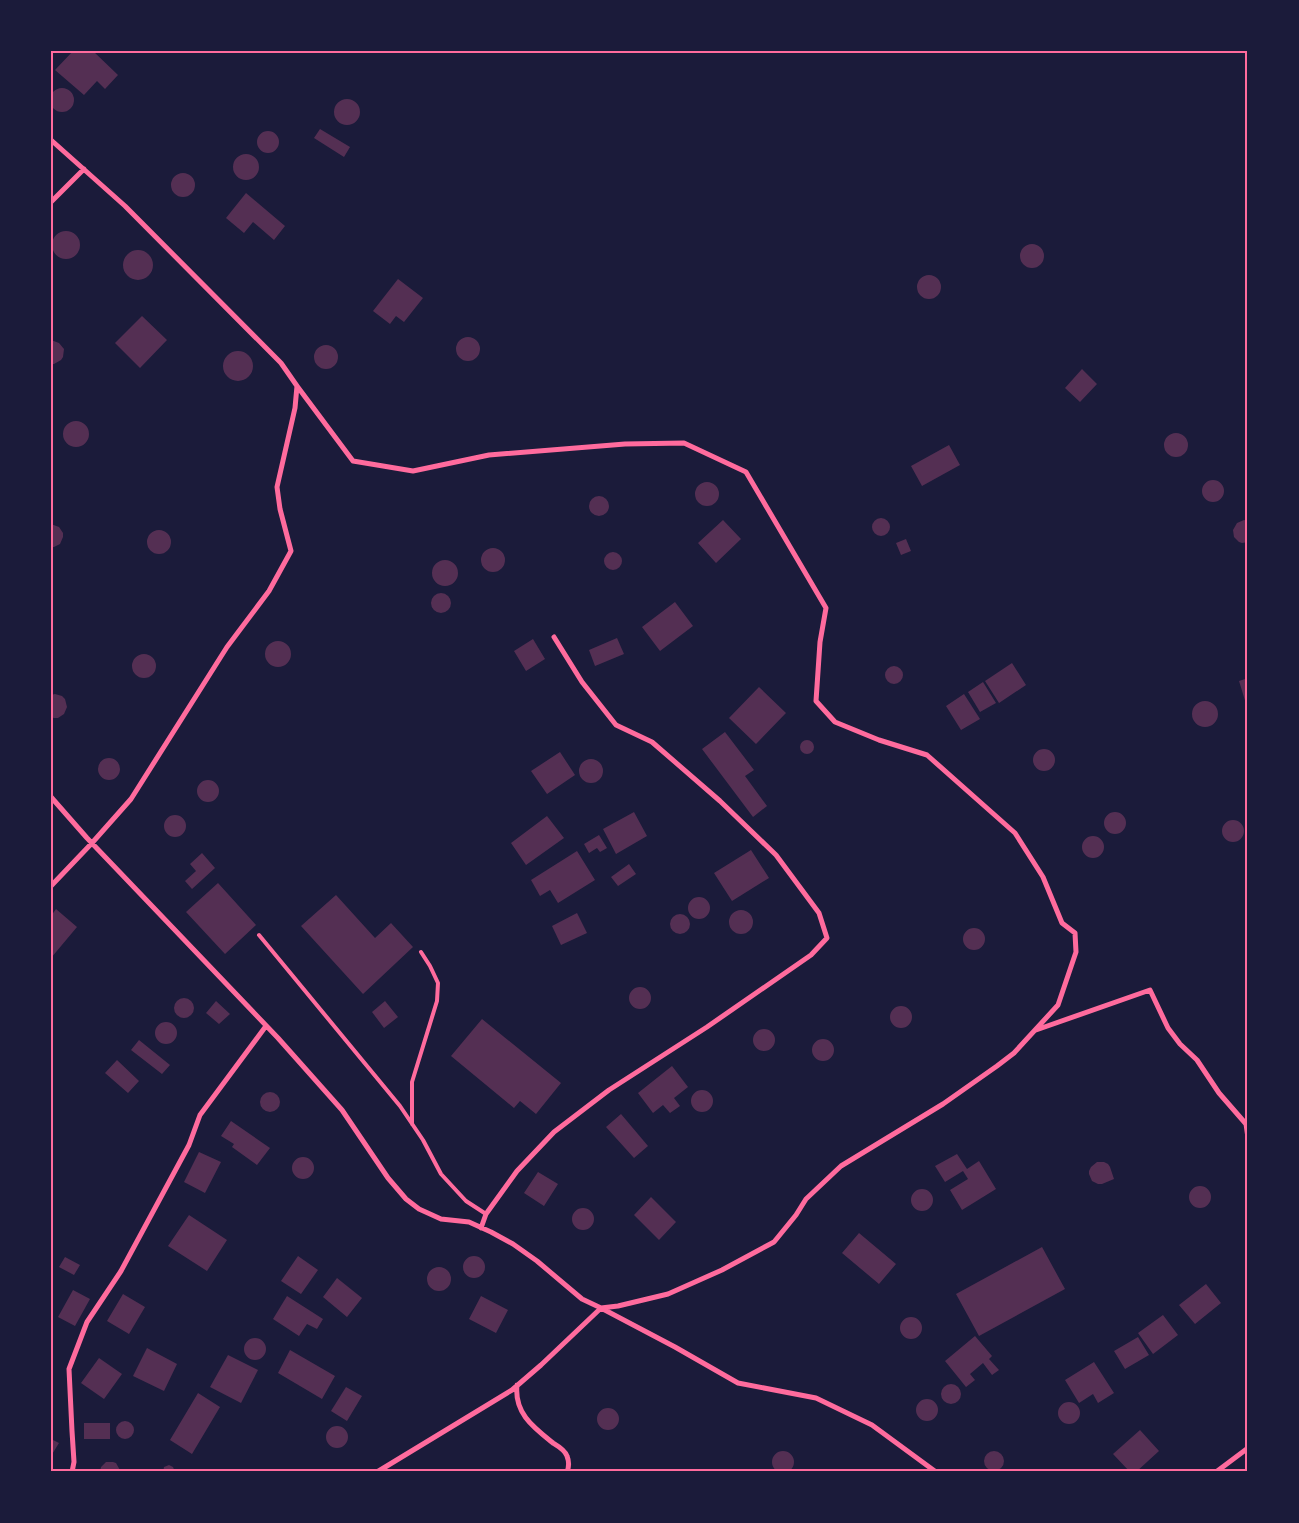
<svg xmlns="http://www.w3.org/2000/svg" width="1299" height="1523" font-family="'DM Sans',sans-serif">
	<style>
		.building { fill: #542f53 }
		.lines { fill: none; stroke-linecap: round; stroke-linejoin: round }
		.service { stroke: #ff6b9d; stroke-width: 4 }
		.minor { stroke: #ff6b9d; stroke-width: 5 }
		.neatline { fill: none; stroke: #ff6b9d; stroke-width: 2 }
	</style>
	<rect width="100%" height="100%" fill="#1b1b3a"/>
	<!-- building -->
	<path class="building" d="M73,51h20l25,24 -13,14 -8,-8 -13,14 -29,-25z
		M50 100a12 12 0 1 1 24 0a12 12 0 1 1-24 0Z
		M334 112a13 13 0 1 1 26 0a13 13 0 1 1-26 0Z
		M320,129l30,18 -6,10 -30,-19z
		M257 142a11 11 0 1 1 22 0a11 11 0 1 1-22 0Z
		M233 167a13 13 0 1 1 26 0a13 13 0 1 1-26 0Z
		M171 185a12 12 0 1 1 24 0a12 12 0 1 1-24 0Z
		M246,193l39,33 -11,14 -21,-18 -9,11 -18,-15z
		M52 245a14 14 0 1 1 28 0a14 14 0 1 1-28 0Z
		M1020 256a12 12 0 1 1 24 0a12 12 0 1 1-24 0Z
		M123 265a15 15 0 1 1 30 0a15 15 0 1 1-30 0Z
		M917 287a12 12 0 1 1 24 0a12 12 0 1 1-24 0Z
		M398,279l25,19 -19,24 -8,-6 -6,8 -17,-13z
		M142,316l25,24 -27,28 -25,-25z
		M456 349a12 12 0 1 1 24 0a12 12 0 1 1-24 0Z
		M51,340l8,3 5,6 -1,8 -2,3 -7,4h-3z
		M314 357a12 12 0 1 1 24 0a12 12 0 1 1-24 0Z
		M223 366a15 15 0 1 1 30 0a15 15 0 1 1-30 0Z
		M1082,369l15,15 -17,18 -15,-14z
		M63 434a13 13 0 1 1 26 0a13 13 0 1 1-26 0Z
		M1164 445a12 12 0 1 1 24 0a12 12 0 1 1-24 0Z
		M949,445l11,20 -38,21 -11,-20z
		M1202 491a11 11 0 1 1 22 0a11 11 0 1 1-22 0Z
		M695 494a12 12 0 1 1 24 0a12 12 0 1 1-24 0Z
		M589 506a10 10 0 1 1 20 0a10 10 0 1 1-20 0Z
		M872 527a9 9 0 1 1 18 0a9 9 0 1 1-18 0Z
		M723,520l18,19 -25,24 -18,-20z
		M1244,520l4,1v21l-6,1 -3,-1 -5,-5 -1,-7 4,-7z
		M51,524l8,3 4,6v4l-3,7 -6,3h-3z
		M147 542a12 12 0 1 1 24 0a12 12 0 1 1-24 0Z
		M906,539l5,12 -10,4 -5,-12z
		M481 560a12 12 0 1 1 24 0a12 12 0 1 1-24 0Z
		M604 561a9 9 0 1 1 18 0a9 9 0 1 1-18 0Z
		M432 573a13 13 0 1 1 26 0a13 13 0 1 1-26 0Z
		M431 603a10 10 0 1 1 20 0a10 10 0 1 1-20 0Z
		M675,602l18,24 -33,25 -18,-24z
		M617,638l7,16 -29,12 -6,-16z
		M533,639l12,20 -19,12 -12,-20z
		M265 654a13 13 0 1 1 26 0a13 13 0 1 1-26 0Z
		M132 666a12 12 0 1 1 24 0a12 12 0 1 1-24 0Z
		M1012,663l14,22 -27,18 -14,-22z
		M885 675a9 9 0 1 1 18 0a9 9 0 1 1-18 0Z
		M1248,678v29h-1l-8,-26z
		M983,682l13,21 -16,9 -12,-20z
		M759,687l27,26 -30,31 -27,-26z
		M55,694l7,2 3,3 2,8 -3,7 -6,4h-4l-3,-1v-22z
		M964,694l16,25 -19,11 -15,-24z
		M1192 714a13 13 0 1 1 26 0a13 13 0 1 1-26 0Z
		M725,732l29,38 -9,6 22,30 -14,11 -51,-68z
		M800 747a7 7 0 1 1 14 0a7 7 0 1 1-14 0Z
		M1033 760a11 11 0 1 1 22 0a11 11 0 1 1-22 0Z
		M560,752l15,23 -28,19 -16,-23z
		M98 769a11 11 0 1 1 22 0a11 11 0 1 1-22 0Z
		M579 771a12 12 0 1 1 24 0a12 12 0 1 1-24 0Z
		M197 791a11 11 0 1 1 22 0a11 11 0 1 1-22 0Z
		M1104 823a11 11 0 1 1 22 0a11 11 0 1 1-22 0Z
		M634,812l13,24 -31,18 -13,-25z
		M164 826a11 11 0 1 1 22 0a11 11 0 1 1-22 0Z
		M547,816l17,22 -38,27 -15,-22z
		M1222 831a11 11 0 1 1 22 0a11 11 0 1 1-22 0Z
		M599,835l8,13 -7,4 -3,-4 -8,5 -5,-9z
		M1082 847a11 11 0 1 1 22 0a11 11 0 1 1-22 0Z
		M751,850l18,28 -37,23 -18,-28z
		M577,851l18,29 -37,23 -8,-13 -10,6 -9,-16z
		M202,853l13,15 -23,21 -7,-8 11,-10 -6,-7z
		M629,864l7,10 -18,12 -7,-9z
		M218,883l38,42 -31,29 -39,-42z
		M336,895l39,43 16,-15 22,24 -50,47 -62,-68z
		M688 908a11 11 0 1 1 22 0a11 11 0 1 1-22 0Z
		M56,909l21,18 -26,31v-42z
		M729 922a12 12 0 1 1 24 0a12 12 0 1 1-24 0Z
		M577,913l10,20 -26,12 -9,-19z
		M670 924a10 10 0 1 1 20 0a10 10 0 1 1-20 0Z
		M963 939a11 11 0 1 1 22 0a11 11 0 1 1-22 0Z
		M629 998a11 11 0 1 1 22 0a11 11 0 1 1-22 0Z
		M174 1008a10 10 0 1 1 20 0a10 10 0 1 1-20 0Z
		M216,1001l14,13 -11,10 -13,-11z
		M385,1001l13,16 -14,11 -12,-16z
		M890 1017a11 11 0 1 1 22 0a11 11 0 1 1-22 0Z
		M482,1019l79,64 -25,31 -16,-13 -6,7 -63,-52z
		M155 1033a11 11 0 1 1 22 0a11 11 0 1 1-22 0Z
		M753 1040a11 11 0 1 1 22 0a11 11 0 1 1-22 0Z
		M812 1050a11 11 0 1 1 22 0a11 11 0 1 1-22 0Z
		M139,1040l31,25 -8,9 -31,-24z
		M117,1060l22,21 -11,12 -23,-20z
		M672,1066l16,21 -14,11 6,8 -10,7 -7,-8 -10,8 -15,-20z
		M691 1101a11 11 0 1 1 22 0a11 11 0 1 1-22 0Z
		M260 1102a10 10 0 1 1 20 0a10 10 0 1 1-20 0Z
		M621,1114l27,32 -14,12 -28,-31z
		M231,1121l39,27 -13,17 -25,-18 2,-3 -13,-8z
		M199,1152l22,10 -16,31 -21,-11z
		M957,1154l10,15 12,-8 17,28 -34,21 -12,-20 18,-11 -5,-8 -18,11 -10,-16z
		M292 1168a11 11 0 1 1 22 0a11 11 0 1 1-22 0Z
		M1097,1162h7l4,2 2,3 4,12 -12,5h-4l-6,-3 -3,-7v-3l2,-4z
		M538,1172l20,12 -14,22 -20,-13z
		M1189 1197a11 11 0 1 1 22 0a11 11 0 1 1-22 0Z
		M911 1200a11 11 0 1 1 22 0a11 11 0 1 1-22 0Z
		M651,1197l25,25 -17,18 -25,-25z
		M572 1219a11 11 0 1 1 22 0a11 11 0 1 1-22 0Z
		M189,1215l38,25 -20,31 -39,-25z
		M859,1233l37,31 -17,20 -37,-31z
		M1042,1247l23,42 -86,47 -23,-42z
		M463 1267a11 11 0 1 1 22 0a11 11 0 1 1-22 0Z
		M298,1256l20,14 -17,24 -20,-13z
		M65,1257l15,8 -6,10 -15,-8z
		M427 1279a12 12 0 1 1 24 0a12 12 0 1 1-24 0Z
		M337,1278l25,20 -15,19 -24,-20z
		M1206,1284l15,19 -26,21 -16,-19z
		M73,1290l17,9 -15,27 -17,-9z
		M123,1294l22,13 -16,27 -22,-13z
		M287,1296l36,23 -6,10 -10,-5 -8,12 -26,-17z
		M481,1296l27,14 -12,23 -27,-14z
		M1163,1315l15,20 -25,19 -15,-21z
		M900 1328a11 11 0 1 1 22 0a11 11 0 1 1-22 0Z
		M975,1336l17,20 -3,3 10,11 -7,5 -9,-12 -13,11 5,6 -9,7 -21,-26z
		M1138,1337l11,18 -24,14 -11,-18z
		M244 1349a11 11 0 1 1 22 0a11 11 0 1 1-22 0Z
		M147,1348l30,16 -13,27 -31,-15z
		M290,1350l45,26 -13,23 -44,-26z
		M228,1355l30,15 -17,33 -31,-16z
		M99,1358l23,16 -18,25 -23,-16z
		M1094,1362l20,31 -16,10 -5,-9 -14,9 -14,-23z
		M941 1394a10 10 0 1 1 20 0a10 10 0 1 1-20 0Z
		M346,1387l16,9 -15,25 -16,-10z
		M198,1393l22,14 -28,47 -22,-14z
		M916 1410a11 11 0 1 1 22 0a11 11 0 1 1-22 0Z
		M1058 1413a11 11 0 1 1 22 0a11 11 0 1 1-22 0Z
		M597 1419a11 11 0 1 1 22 0a11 11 0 1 1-22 0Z
		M116 1430a9 9 0 1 1 18 0a9 9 0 1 1-18 0Z
		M84,1423h26v16h-26z
		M326 1437a11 11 0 1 1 22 0a11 11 0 1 1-22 0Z
		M1140,1430l19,21 -23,21h-6l-17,-18z
		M51,1439l8,4 -8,13z
		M984 1461a10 10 0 1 1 20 0a10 10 0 1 1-20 0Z
		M772 1462a11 11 0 1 1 22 0a11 11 0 1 1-22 0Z
		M106,1462h7l3,1 5,9h-21l1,-5z
		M169,1465l4,2 2,5h-12l1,-5z"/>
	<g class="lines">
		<!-- service -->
		<path class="service" d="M259,935l141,171 23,34 18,34 25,27 20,13
			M412,1124v-42l25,-81 1,-18 -8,-17 -9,-14"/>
		<!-- minor -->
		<path class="minor" d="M51,140l74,66 156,157 16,23 -2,22 -18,79 3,22 11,42 -22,40 -42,56 -96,152 -39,44 -41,43
			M51,202l33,-33
			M51,797l36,41 191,200 64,72 46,68 18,21 13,10 22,10 28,3 22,10 22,12 24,17 45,38 19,9 17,-2 50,-12 54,-24 52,-28 22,-27 10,-16 35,-33 102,-62 54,-38 17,-13 44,-48 18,-53 -1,-19 -13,-10 -19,-46 -28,-44 -88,-78 -48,-15 -44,-18 -19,-21 4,-59 6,-34 -80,-136 -62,-29 -59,1 -136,11 -76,16 -60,-10 -56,-75
			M1036,1030l114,-40 18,38 12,16 17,16 22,33 27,31 2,14
			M481,1228l5,-14 31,-43 37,-39 55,-42 98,-63 104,-72 16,-17 -8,-25 -43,-58 -56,-54 -68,-59 -36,-17 -34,-43 -28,-45
			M517,1385c-3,28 16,42 36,58 5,3 12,7 14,13 2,5 2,11 0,16
			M72,1472l2,-10 -2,-31 -3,-62 18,-47 34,-51 68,-126 11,-30 66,-89
			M377,1472l135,-82 29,-25 60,-57 74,39 63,36 78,15 56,27 64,47
			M1216,1472l32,-24"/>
	</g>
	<!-- border -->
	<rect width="1299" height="1523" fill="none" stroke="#1b1b3a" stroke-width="105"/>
	<rect x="52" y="52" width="1194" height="1418" class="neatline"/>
</svg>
